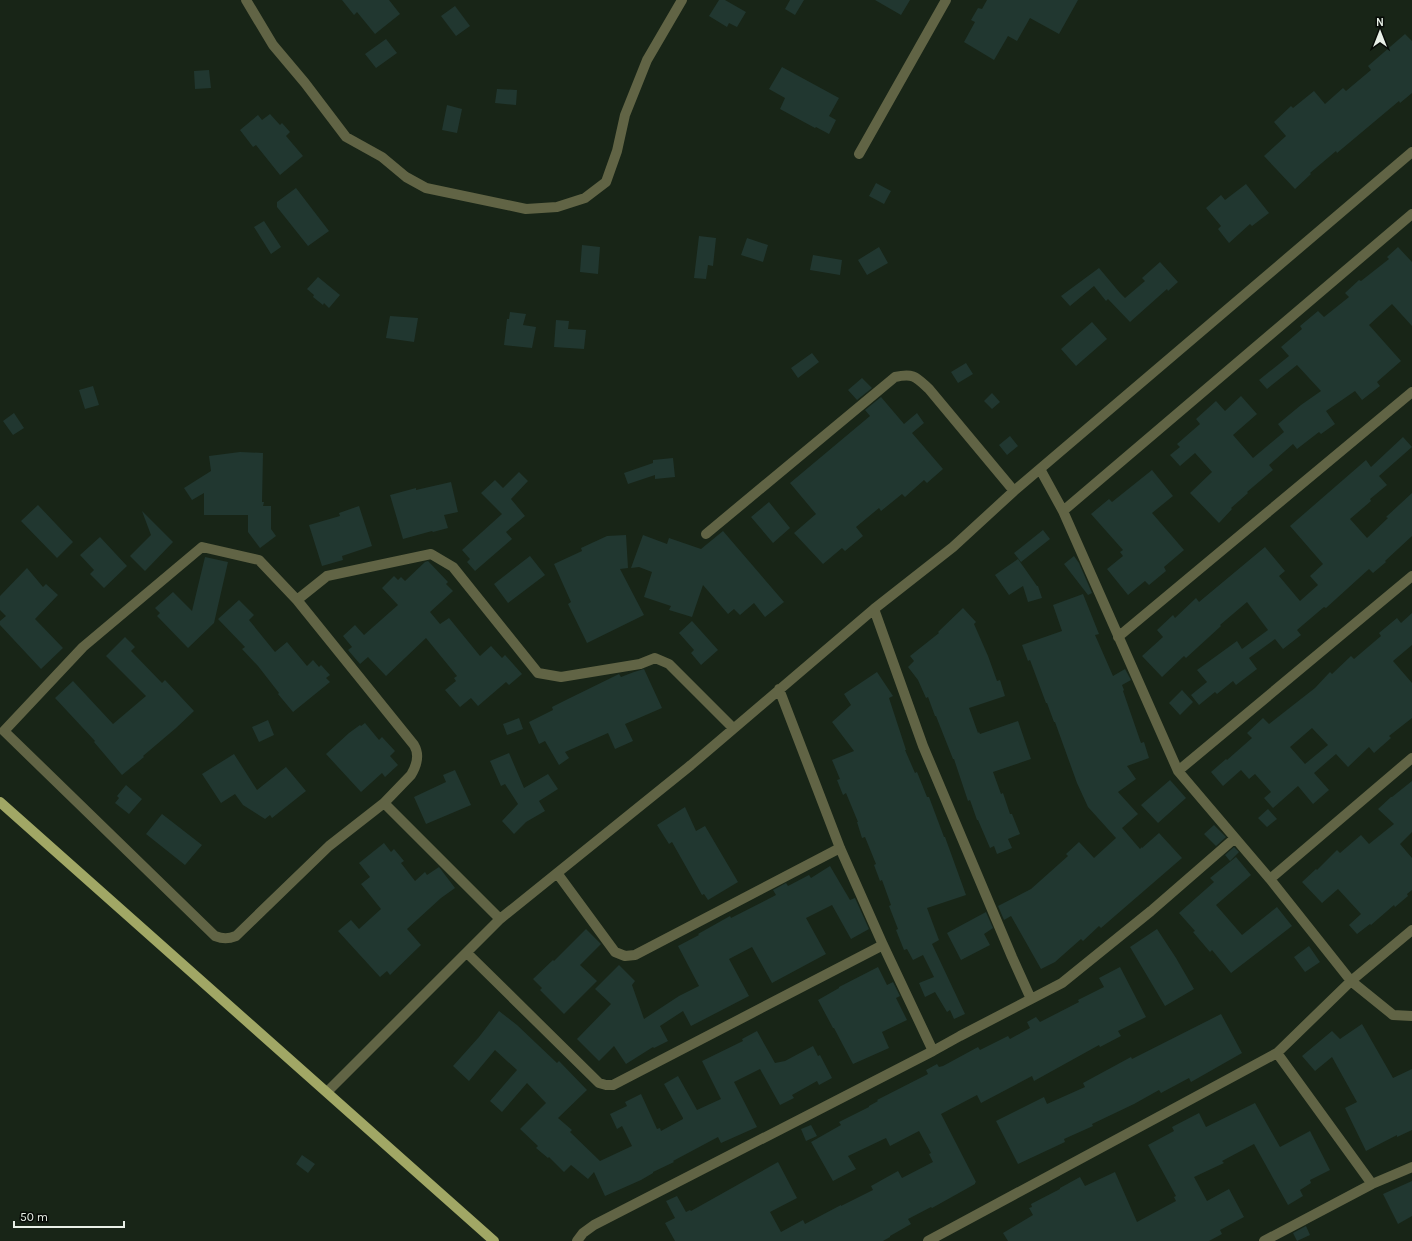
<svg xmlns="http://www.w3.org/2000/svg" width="1412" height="1241" font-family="Karla,sans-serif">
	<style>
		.building { fill: #213730; fill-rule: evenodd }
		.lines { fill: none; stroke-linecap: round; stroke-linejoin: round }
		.minor { stroke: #616445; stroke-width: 10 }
		.major { stroke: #a1a765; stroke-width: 10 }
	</style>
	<rect width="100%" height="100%" fill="#182517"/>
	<!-- building -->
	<path class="building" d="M342,0h47l11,14 -25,20 -18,-22 -3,3z
		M719,0h6l21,12 -9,15 -8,-4 -2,4 -18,-11z
		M790,0h14l-9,15 -10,-6z
		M875,0h35l-9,15z
		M987,0h91l-19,34 -29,-16 -13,23 -9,-5 -14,24 -30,-18 11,-20 -4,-2 7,-12 4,1z
		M455,6l15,20 -14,10 -15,-20z
		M1405,34l7,7v52l-12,10 -1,-2 -62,52 -1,-2 -26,22 1,1 -16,15 -31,-33 22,-20 -12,-14 17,-16 2,2 21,-17 11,13 18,-16 3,3 25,-21 -3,-4z
		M386,39l11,14 -21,15 -11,-14z
		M782,67l57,31 -10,18 7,4 -7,14 -13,-7 -1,1 -35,-19 5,-11 -16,-9z
		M209,70l2,18 -16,1 -1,-18z
		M497,89l20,1 -1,15 -21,-2z
		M447,105l15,4 -5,24 -15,-3z
		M270,114l10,11 2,-2 8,9 -4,4 17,20 -23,19 -24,-30 -3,2 -13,-17 18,-15 4,5z
		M876,183l15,8 -7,13 -15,-8z
		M1246,184l23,29 -17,13 -2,-2 -21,19 -11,-14 3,-3 -15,-18 15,-13 4,5z
		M296,188l33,43 -21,15 -31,-39v-5z
		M264,221l17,26 -10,7 -17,-27z
		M699,236l17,2 -3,28 -5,-1 -2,14 -12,-1z
		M747,238l21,7 -5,17 -22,-7z
		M582,245l18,2 -2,27 -18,-2z
		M879,247l9,16 -21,12 -9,-15z
		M1398,247l14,15v64l-20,-22 -23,21 32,36 -24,21 3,4 -18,14 -7,-9 -29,20 9,13 -14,10 -2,-2 -22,17 -4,-5 -24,21 4,5 -26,22 1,1 -17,15 1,1 -13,14 -29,-30 22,-21 -17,-19 -15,13 -10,-11 10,-8 -3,-3 23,-20 -4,-5 20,-18 9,10 16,-15 16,18 -24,21 20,23 31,-26 -6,-8 23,-19 20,-14 -24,-26 -30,24 -8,-9 30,-24 -8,-9 21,-18 -2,-3 18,-15 6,6 25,-20 -4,-4 14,-13 2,1 28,-22 -2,-2z
		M813,255l29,5 -2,15 -30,-5z
		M1160,262l18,20 -10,9 -1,-2 -37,33 -22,-23 -2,2 -12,-15 -24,20 -9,-10 38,-28 21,25 5,5 20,-17 -3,-3z
		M318,277l22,18 -11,13 -5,-5 -1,2 -10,-8 1,-2 -7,-6z
		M510,312l16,2 -3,11 13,2 -4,21 -28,-3 3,-26h2z
		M390,316l28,2 -4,24 -28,-4z
		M556,320l13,1 -1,8 18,1 -2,19 -30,-2z
		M1092,322l15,17 -31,27 -15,-17z
		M812,353l7,9 -21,16 -7,-10z
		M966,363l7,11 -15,9 -7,-11z
		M862,378l10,10 -15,12 -9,-10z
		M93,386l6,19 -14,4 -6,-19z
		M992,393l8,9 -8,7 -8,-8z
		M881,397l23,27 13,-11 7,10 -12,10 31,36 -16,14 -3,-3 -19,17 -3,-3 -21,17 -2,-3 -23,19 7,9 -18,15 -3,-3 -19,16 -29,-31 22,-19 -26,-31 80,-67 -5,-6z
		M14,413l10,15 -11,7 -10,-14z
		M1010,436l8,10 -11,9 -8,-10z
		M1403,437l9,10 -33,29 8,9 -17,14 1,2 -21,18 17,19 21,-20 -2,-1 26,-24v43l-27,25 1,1 -13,11 -4,-4 -43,39 -2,-1 -27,23 4,5 -18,14 -8,-10 -26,19 8,11 -21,16 -3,-4 -16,13 -2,-2 -16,13 -8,-10 16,-13 -10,-12 40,-29 5,8 26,-19 -21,-28 -27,23 1,1 -35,32 -2,-2 -22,21 -20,-21 21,-19 -6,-7 16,-15 2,3 21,-20 3,4 66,-55 20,24 -6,5 21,25 18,-16 -8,-9 13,-12 -33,-38 76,-66 5,7z
		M240,452l23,1 -1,49h2l-1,4h8v23l5,7 -16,12 -12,-16v-17h-44v-22l-12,7 -8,-12 27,-17 -2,-15z
		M673,458l2,19 -20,2v-4l-27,9 -4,-11 29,-10v-3z
		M1152,470l21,26 -21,17 32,37 -20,17 2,4 -17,14 -4,-4 -17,14 -21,-26 16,-13 -3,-4 3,-2 -32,-36 18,-15 3,3z
		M519,472l9,9 -17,18 14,17 -19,16 6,7 -37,32 -8,-9 3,-3 -8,-9 40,-36 -21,-21 14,-13 8,8z
		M451,482l7,30 -14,3 4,13 -15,4 -1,-1 -29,8 -13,-44 26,-7v2z
		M769,502l21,26 -17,15 -22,-26z
		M38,505l35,37 -16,16 -36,-37z
		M359,506l13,40 -30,10 1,4 -21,6 -13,-41 31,-9 -1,-3z
		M142,511l31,31 -28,29 -15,-15 21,-21z
		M1043,530l7,9 -29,23 -7,-9z
		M723,531l61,71 -19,15 -11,-14 -14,12 -6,-6 -6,5 -25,-29 -11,32 -23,-7 2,-4 -27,-9 8,-25 -13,-5 -8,1 12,-33 24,9 2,-6 32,11z
		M626,535l2,33 -8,1 24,46 -57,28 -19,-39 3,-2 -17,-38 28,-13 -1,-3 26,-12z
		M100,537l27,29 -23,22 -14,-14 4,-4 -14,-15z
		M530,556l15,19 -37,28 -14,-19z
		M1074,556l5,7 13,30 -4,2 -24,-31z
		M205,557l23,5 -14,61 -26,25 -31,-32 3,-3 -5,-5 18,-16 19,19z
		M1018,559l19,27h1l4,12 -14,4 -5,-16 -14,9 -14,-20z
		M428,561l20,21 -2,2 7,7 -23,21 10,12 9,-6 31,38 11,-10 11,12 3,-3 17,19 -13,11 -3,-3 -28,24 -7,-8 -11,9 -15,-17 11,-9 -2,-3 3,-2 -31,-38 -40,38 -18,-19 -8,7 -12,-14 4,-3 -9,-11 12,-11 9,10 34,-30 -16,-17 12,-12 4,4 3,-3 4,4 20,-19z
		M27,568l16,19 3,-3 12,11 -23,24 28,29 -22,21 -41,-44v-4l6,-5 -6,-6v-14z
		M1083,594l16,40 -4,1 18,41 12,-7 6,11 -9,5 2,5 -1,1 18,52 3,-1 5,16 -22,8 9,13 -18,13 20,22 -16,14 18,21 2,-2v1l17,-15 23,25 -81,70 -2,-2 -16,15 -2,-2 -26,23 -14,7 -30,-53 -7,4 -6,-14 33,-17 37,-33 -2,-2 13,-12 15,16 22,-20 -28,-31 -11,-24 -22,-61h-1l-7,-19h-1l-16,-43 -2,1 -6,-16 40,-14 -9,-26z
		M239,600l15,15 -5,5 26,32 12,-10 20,24 6,-6 6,7 2,-2 9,10 -4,3 4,4 -37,30 -15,-18 1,-1 -21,-27 -16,-17 3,-2 -27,-28z
		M963,608l13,14 -2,2 14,32 9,25 3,-1 5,16 -36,12 9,25 1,-1 1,2 38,-13 13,38 -38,13 8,22 2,-1 7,21h2l8,20 -12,5 4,9 -15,6 -3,-8 -4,2 -12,-28h-1l-7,-20 -2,1 -14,-42h-1l-17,-43h-1l-7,-19 -2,1 -8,-18 -10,-13 6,-6 -4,-5 29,-23 -1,-1z
		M1412,613v32l-19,16 19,22v35l-23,18 2,2 -17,15 -5,-6 -21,20 -12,-13 -22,19 15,17 -16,14 -15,-18 -25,22 -9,-10 7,-6 -16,-18 -6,5 -8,-9 -18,16 -12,-14 15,-13 1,1 25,-22 -5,-5 16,-15 6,6 46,-36 15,-16 2,2 19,-18 3,3 27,-23 -2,-3 18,-15 4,5zM1312,728l16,17 -23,19 -15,-17z
		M692,621l26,29 -17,15 -10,-12 3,-3 -15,-17z
		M125,637l10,10 -4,4 31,32 3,-3 29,31 -18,17 -33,28 1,1 -22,18 -28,-33 1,-1 -40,-43 18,-17 40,43 33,-28 -40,-40z
		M644,669l18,39 -37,16 8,17 -18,8 -7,-16 -43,19 4,6 -10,7 -14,-24 -6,3 -10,-22 24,-12 -1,-3 18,-9 49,-24 2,3 13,-5z
		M877,672l16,24 -4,2 17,52h-1l10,23 2,-1 10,25h2l15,40h1l21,58 -39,13 12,32 -7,4 33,70 -11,5 -4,-9 -3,2 -12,-20 -10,5 -6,-14 15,-6 -11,-22 -10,5 -6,-11 -3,1 -8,-20 2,-1 -9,-23 2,-1 -9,-25 -2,1 -6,-16 2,-1 -11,-27 -3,1 -5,-16h1l-12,-29 -3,2 -6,-15 3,-1 -8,-19 22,-9 -22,-29 19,-17 -7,-11z
		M1182,690l11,12 -13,13 -11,-12z
		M519,718l4,11 -16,6 -4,-11z
		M268,720l6,15 -15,7 -7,-15z
		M365,723l14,17 3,-3 13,14 -5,5 8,9 -13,12 -3,-4 -21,19 -35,-38 23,-21 11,-8 1,1z
		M509,753l15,35 24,-14 10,15 -19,12 6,10 -19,11 -12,12 -12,-13 16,-17 -13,-20 -4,2 -11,-25z
		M234,754l23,36 29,-23 20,24 -34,27 -2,-3 -5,4 -22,-14 -8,-11 -14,9 -19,-29z
		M455,770l16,35 -45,19 -12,-27 32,-15 -3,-7z
		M1170,780l16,18 -28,25 -17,-18z
		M1412,781v51l-12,12 12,14v32l-5,4 1,2 -13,11 -1,-2 -23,20 -1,-1 -13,10 -8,-9 12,-11 -23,-25 -16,14 -20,-21 14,-13 1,1 20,-20 3,3 21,-18 8,9 25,-20 -16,-15 13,-12h1z
		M126,785l16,14 -13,15 -14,-11 4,-5 -2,-2z
		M685,807l11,24 9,-5 33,56 -30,18 -4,-6 -2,1 -30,-53 -3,2 -12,-19z
		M1268,809l9,10 -10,8 -9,-9z
		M162,814l40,31 -17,20 -39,-31z
		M1214,825l12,12 -10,9 -12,-12z
		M384,843l7,9 3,-3 10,12 -3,2 14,18 10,-9 2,3 12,-8 16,21 -14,10 -34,31 14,16 -31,30 -3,-4 -7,6 -42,-46 13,-11 8,9 22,-20 -20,-25 9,-7 -11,-14z
		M1234,847l5,5 -9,9 -5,-6z
		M1236,857l15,18 -35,30 26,30 35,-28 15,19 -61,47 -19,-23 -2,2 -17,-20 2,-1 -16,-18 35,-31 -4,-4z
		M830,866l20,34 5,-2 14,31 -18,10 -19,-34 -26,13 20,36 -54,29 -20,-36 -23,12 20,37 -58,30 -8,-15 -23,15 8,15 -14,7 -1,-1 -27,17 -12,-18 -15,15 -22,-22 34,-35 -16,-15 24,-24 16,16 -3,4 12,34 35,-23 20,-10 -21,-40 21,-11 -1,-1 32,-18 1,2 45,-23 -3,-5 13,-7 2,3 21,-11 2,3z
		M986,912l7,16 -9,6 6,11 -29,15 -14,-27z
		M586,929l15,15 -21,21 17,16 -33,33 -24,-24 2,-2 -9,-9 20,-19 1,1z
		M1157,929l19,29 18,31 -29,17 -35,-59z
		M1309,946l11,16 -15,10 -11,-15z
		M878,967l9,18 6,-3 7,14 -4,2 11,22 -25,12 7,16 -36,16 -19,-36h-1l-15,-28 21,-12v-1z
		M1120,967l26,50 -28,14 3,5 -21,11 -1,-2 -65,36 -2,-5 -51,27 -4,-8 -36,19 35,68 -1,1v1l-43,24 -1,-1 -23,12 3,5 -21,12v1l-7,4h-208l-10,-18 10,-5 -9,-17 11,-5 9,16 4,-2 1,1 87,-49 19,36 -27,14 11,20 22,-12 2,4 36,-19v1l32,-16 -2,-4 27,-15 4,7 31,-16 -4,-8 2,-1 -12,-22 -29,15 -4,-8 -38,18 8,13 -23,12 -22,-39 30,-17 -2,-3 30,-15v-1l9,-5 -1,-1 51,-26 -2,-4 11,-6 2,3 4,-1 35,-19 2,3 28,-14 2,3 20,-11 -3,-6 9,-5 4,5 39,-20 -1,-2 26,-13 -5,-9z
		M499,1011l18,14 40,38 2,-2 28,29 -29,28 14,12 -2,2 30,29 32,-15 -10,-20 -5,3 -7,-15 17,-8 -2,-4 16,-8 16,35 3,-1 1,3 22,-12v-1l-19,-34 14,-8 19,34 24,-11 -19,-38 41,-20 -1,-2 15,-8 18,32 10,-2 28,-15 5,10 2,-1 12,23 -13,7 -2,-4 -25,14 2,3 -14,7 -20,-36 -26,13 23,45 -36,16 -3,-6 -45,24 1,1 -21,10v1l-12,7 -36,16 -11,-24 -6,7 -17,-14 -7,7 -15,-15 -1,1 -12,-10 2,-2 -18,-17 26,-26 -19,-20 -25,29 -12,-11 27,-31 -22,-20 -26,31 -16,-15 26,-29z
		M1221,1014l21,39 -51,29 -2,-4 -28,15 -2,-3 -25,14 -42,20 1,2 -29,13 1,3 -47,22 -22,-43 48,-24 3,7 38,-17 -2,-4 48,-26 1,2z
		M1362,1024l31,54 19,-9v61l-15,7v-2l-31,16 -21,-43 12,-6 -25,-45 -17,14 -13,-15 30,-25 8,8z
		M1255,1103l25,44 30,-16 20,39 -20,10 1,3 -11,7 3,6 -15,9 -34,-61 -32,17 2,2 -30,14 13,24 22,-12 15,28 -24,13 2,4 -13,7h-201l-5,-8 30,-18 -4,-7 3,-1 -1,-3 29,-15v-1l20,-11 5,9 30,-14 22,50 39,-21 -2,-4 2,-1 -28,-51 26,-14 -2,-4 27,-14 7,14z
		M811,1125l6,11 -11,5 -5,-12z
		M302,1155l13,9 -7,9 -12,-9z
		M1412,1181v35l-14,8 -15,-30z
		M1306,1226l4,9 -13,6 -4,-8z"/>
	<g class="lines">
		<!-- minor -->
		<path class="minor" d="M246,0l27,45 32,38 41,54 36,20 24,20 20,11 100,21 31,-2 28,-9 21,-16 11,-31 8,-36 22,-55 35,-60
			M859,154l87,-154
			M1040,469l23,42 115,260 92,108 81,102 42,34 19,1
			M1063,511l349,-297
			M706,534l189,-157c19,-4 21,0 34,12l85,102
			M202,547l57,13 38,40 117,145c6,10 3,20 -3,30l-27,28 -55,43 -93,90c-8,3 -13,3 -21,0l-211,-205 79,-84z
			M297,600l30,-24 104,-22 22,13 85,106 23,4 79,-13 15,-6 14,6 64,64
			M874,609l49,137 89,211 19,42
			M1118,637l294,-245
			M779,689l61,159 43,97 50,106
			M1178,771l234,-195
			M384,803l116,116
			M557,873l58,79 10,4 10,-1 205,-107
			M1270,879l142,-121
			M467,953l132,130 7,2h7l270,-140
			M1277,1053l95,131
			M327,1092l173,-173 191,-154 183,-156 79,-62 61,-56 398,-339
			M577,1241l6,-8 11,-8 339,-174 27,-15 102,-53 89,-72 84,-73
			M928,1241l349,-188 74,-72 61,-51
			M1264,1241l108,-57 40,-17"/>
		<!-- major -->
		<path class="major" d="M0,802l494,439"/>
	</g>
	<!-- north arrow -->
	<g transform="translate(1380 32)" stroke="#070c07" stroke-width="3" paint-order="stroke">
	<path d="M0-3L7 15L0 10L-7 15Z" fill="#e8f0e7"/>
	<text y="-6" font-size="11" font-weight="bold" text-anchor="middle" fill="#e8f0e7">N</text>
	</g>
	<!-- scale -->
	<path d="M14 1221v6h110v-6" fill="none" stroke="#e8f0e7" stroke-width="2"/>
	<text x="20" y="1221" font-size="12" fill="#e8f0e7" stroke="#070c07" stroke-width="3" paint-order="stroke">50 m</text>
</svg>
